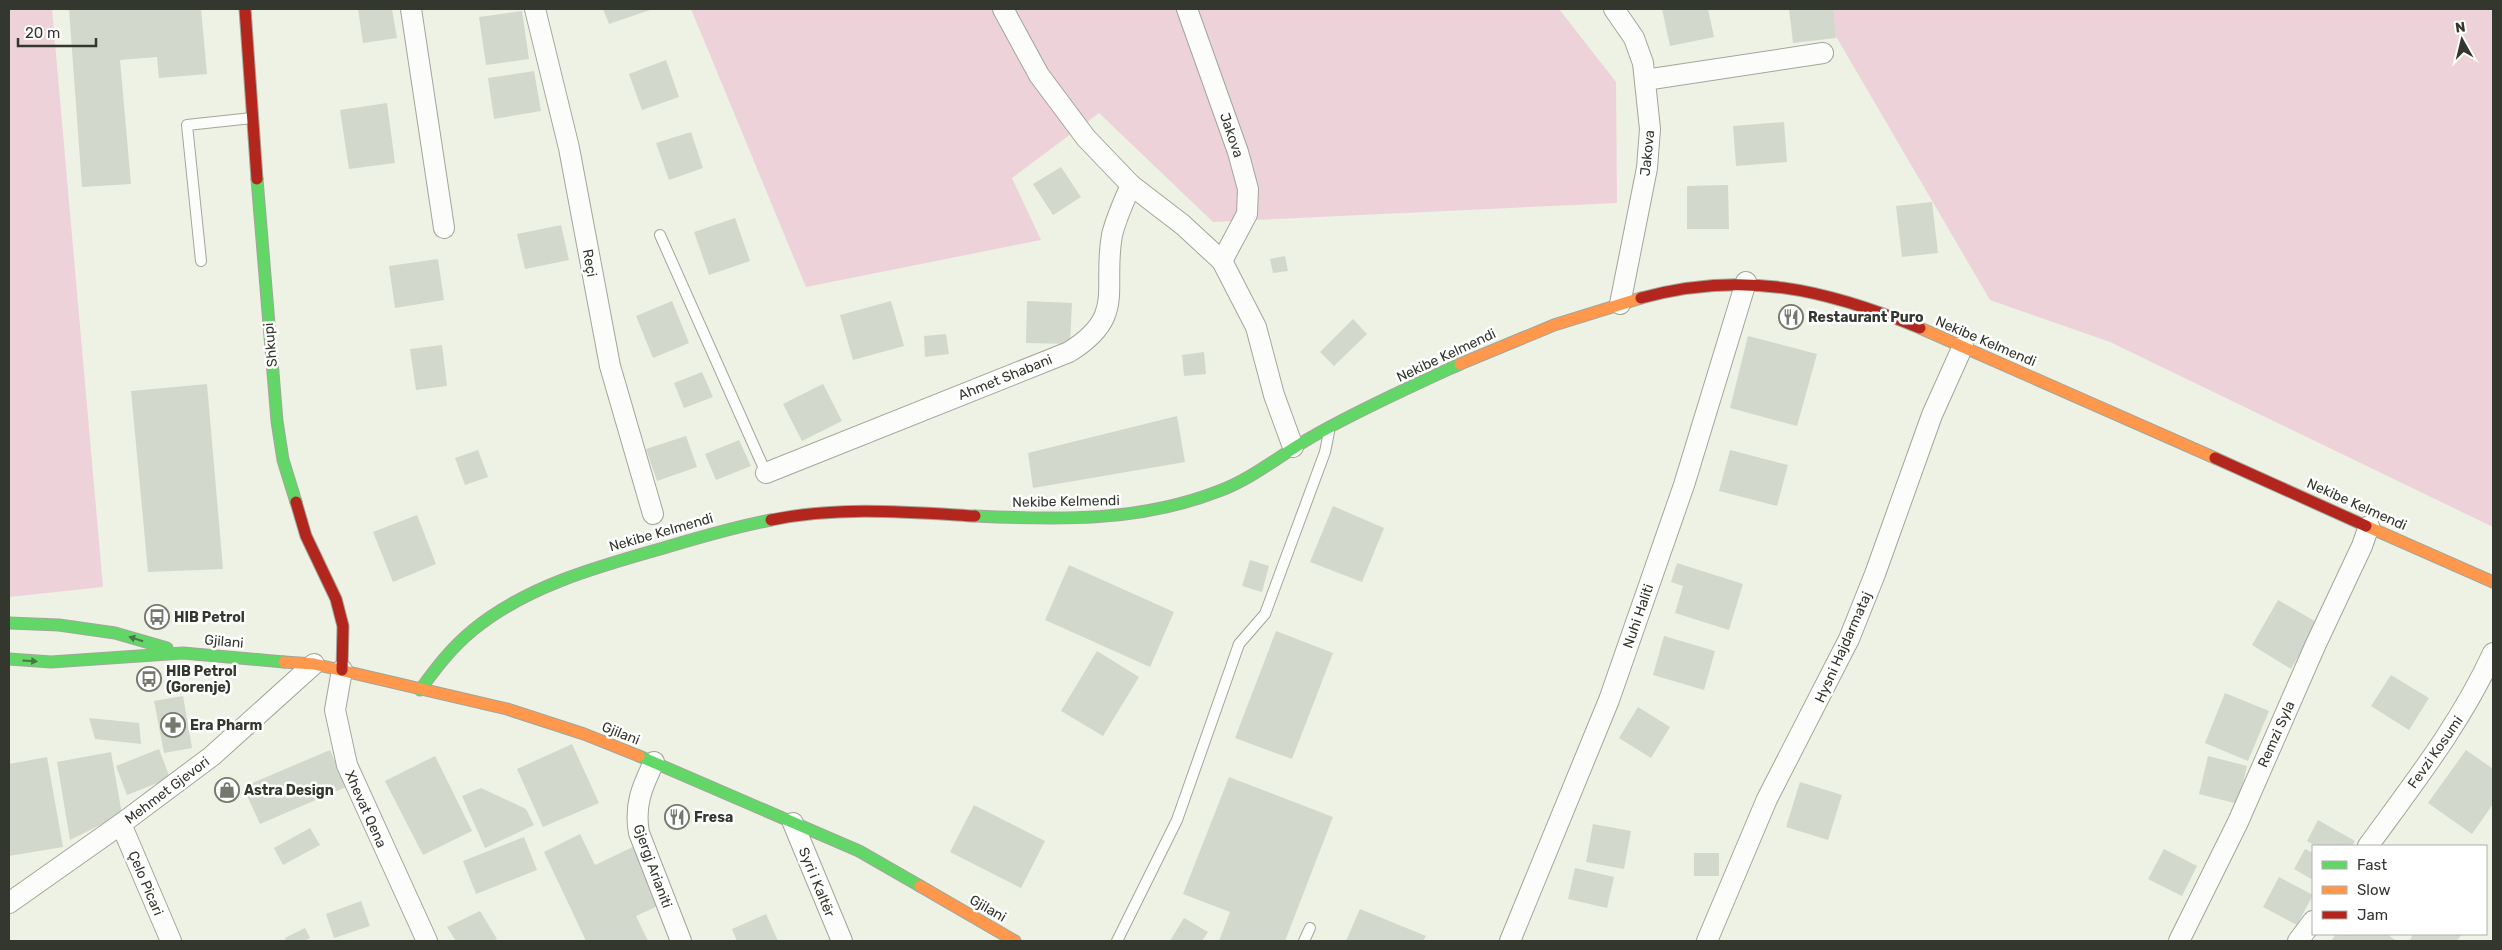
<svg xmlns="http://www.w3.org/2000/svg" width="2502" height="950" font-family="Rubik,sans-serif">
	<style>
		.green { fill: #eed2da }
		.building { fill: #d3d8cc }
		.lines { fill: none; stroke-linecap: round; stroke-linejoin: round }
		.lane-casing { stroke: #a2a69a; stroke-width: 12 }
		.street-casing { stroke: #a2a69a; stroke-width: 22 }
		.fast-casing { stroke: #a2a69a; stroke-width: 13 }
		.slow-casing { stroke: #a2a69a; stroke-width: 13 }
		.jam-casing { stroke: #a2a69a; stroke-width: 13 }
		.lane { stroke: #fcfdfb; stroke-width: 10 }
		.street { stroke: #fcfdfb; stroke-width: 20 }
		.fast { stroke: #63d668; stroke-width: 11 }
		.slow { stroke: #ff974d; stroke-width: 11 }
		.jam { stroke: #b3261e; stroke-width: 11 }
		.oneway { fill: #477745 }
		.labels { text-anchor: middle; stroke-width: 5; stroke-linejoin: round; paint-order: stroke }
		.street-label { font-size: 14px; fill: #34372d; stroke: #fff }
		.poi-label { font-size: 14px; font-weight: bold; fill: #34372d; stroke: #fff; text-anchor: start }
	</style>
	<rect width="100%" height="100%" fill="#edf2e4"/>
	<!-- green -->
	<g class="green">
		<path d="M 9,9 L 52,9 L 103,587 L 9,597 Z"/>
		<path d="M 691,9 L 1559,9 L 1616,82 L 1617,203 L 1213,222 L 1099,113 L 1012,178 L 1041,240 L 806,287 Z"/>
		<path d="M 1820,9 L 2493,9 L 2493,527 L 2110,342 L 1990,300 Z"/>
	</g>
	<!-- building -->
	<g class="building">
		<path d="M 69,9 L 201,9 L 207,74 L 159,78 L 157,57 L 120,60 L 131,184 L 82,187 Z"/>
		<path d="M 358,9 L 392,9 L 397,38 L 363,43 Z"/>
		<path d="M 603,9 L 650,9 L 650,10 L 609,24 Z"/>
		<path d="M 1662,9 L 1708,9 L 1714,37 L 1670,46 Z"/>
		<path d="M 1789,9 L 1833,9 L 1836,38 L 1793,43 Z"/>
		<path d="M 522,11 L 529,59 L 486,65 L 479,17 Z"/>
		<path d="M 666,60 L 679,97 L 642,110 L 629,74 Z"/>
		<path d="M 534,71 L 541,111 L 494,119 L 488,78 Z"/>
		<path d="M 387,103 L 395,163 L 349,169 L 340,110 Z"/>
		<path d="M 1784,122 L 1787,162 L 1736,166 L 1733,126 Z"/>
		<path d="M 691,132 L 703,168 L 669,180 L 656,143 Z"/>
		<path d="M 1061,167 L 1081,197 L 1053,215 L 1033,184 Z"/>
		<path d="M 1728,185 L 1729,229 L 1687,229 L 1687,186 Z"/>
		<path d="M 1932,202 L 1938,253 L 1902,257 L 1896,206 Z"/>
		<path d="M 735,218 L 750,261 L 709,275 L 694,232 Z"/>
		<path d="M 561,225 L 569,260 L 525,269 L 517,234 Z"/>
		<path d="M 1285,256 L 1288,271 L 1273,273 L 1270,259 Z"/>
		<path d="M 438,259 L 444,300 L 395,308 L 389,266 Z"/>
		<path d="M 672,301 L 689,343 L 653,358 L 636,316 Z"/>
		<path d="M 891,301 L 904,346 L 853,360 L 840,315 Z"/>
		<path d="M 1027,301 L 1072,303 L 1070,344 L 1026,343 Z"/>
		<path d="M 1353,319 L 1367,334 L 1334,366 L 1320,352 Z"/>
		<path d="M 946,334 L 949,354 L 925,357 L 924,336 Z"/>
		<path d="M 1748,336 L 1817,354 L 1797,426 L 1730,408 Z"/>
		<path d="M 442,345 L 447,386 L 416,390 L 410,349 Z"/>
		<path d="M 1204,352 L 1206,374 L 1184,376 L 1182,355 Z"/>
		<path d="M 702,372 L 713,397 L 684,408 L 674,383 Z"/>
		<path d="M 207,384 L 223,569 L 148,572 L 131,391 Z"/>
		<path d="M 823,384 L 842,421 L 802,441 L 783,404 Z"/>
		<path d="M 1177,416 L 1185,462 L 1033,488 L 1028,453 Z"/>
		<path d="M 686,436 L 697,467 L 657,481 L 646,449 Z"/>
		<path d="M 739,440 L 751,466 L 716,480 L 705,454 Z"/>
		<path d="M 478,450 L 488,477 L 465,485 L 455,458 Z"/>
		<path d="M 1730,450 L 1788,465 L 1777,506 L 1719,491 Z"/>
		<path d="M 1333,506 L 1384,528 L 1362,582 L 1310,562 Z"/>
		<path d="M 417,515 L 436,564 L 393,582 L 373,532 Z"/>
		<path d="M 1250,560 L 1269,566 L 1262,592 L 1242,586 Z"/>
		<path d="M 1677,563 L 1743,584 L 1729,630 L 1675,613 L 1683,586 L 1671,582 Z"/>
		<path d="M 1069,565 L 1174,612 L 1150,667 L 1045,620 Z"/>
		<path d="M 2278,600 L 2318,623 L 2291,669 L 2252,645 Z"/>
		<path d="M 1276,631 L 1333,653 L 1292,759 L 1235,738 Z"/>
		<path d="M 1664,636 L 1715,651 L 1704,690 L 1653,675 Z"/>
		<path d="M 1097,651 L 1139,677 L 1103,736 L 1061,711 Z"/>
		<path d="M 2391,675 L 2429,698 L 2409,730 L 2371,706 Z"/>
		<path d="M 2225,693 L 2269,711 L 2248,761 L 2205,743 Z"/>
		<path d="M 183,696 L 192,748 L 164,753 L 154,701 Z"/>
		<path d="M 1638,707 L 1670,727 L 1651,758 L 1619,738 Z"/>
		<path d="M 89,718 L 139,723 L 141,744 L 95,739 Z"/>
		<path d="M 572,744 L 599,803 L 543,827 L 517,769 Z"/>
		<path d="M 159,749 L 170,778 L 127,795 L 116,766 Z"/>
		<path d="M 330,750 L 346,787 L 260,824 L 243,787 Z"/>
		<path d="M 2466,750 L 2493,769 L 2493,804 L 2472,834 L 2428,803 Z"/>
		<path d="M 111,752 L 122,814 L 70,840 L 57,762 Z"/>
		<path d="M 435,756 L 472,831 L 423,855 L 385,781 Z"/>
		<path d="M 2208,756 L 2247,766 L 2238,804 L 2199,794 Z"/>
		<path d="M 47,757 L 63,847 L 9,856 L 9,764 Z"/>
		<path d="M 1229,777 L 1333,817 L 1285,941 L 1219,941 L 1230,912 L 1183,894 Z"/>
		<path d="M 1800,782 L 1842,795 L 1828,840 L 1786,827 Z"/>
		<path d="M 481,788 L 526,809 L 534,825 L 485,848 L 462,796 Z"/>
		<path d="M 974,805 L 1045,841 L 1021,888 L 950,852 Z"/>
		<path d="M 2318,820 L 2355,841 L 2352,846 L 2316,846 L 2307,841 Z"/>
		<path d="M 1593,824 L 1631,831 L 1624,869 L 1586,862 Z"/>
		<path d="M 310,828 L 320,845 L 283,865 L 274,848 Z"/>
		<path d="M 580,834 L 595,865 L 635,846 L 662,904 L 636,916 L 648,941 L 586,941 L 544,852 Z"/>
		<path d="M 524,837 L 537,870 L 476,894 L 463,861 Z"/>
		<path d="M 2164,849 L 2197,866 L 2182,896 L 2148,879 Z"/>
		<path d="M 2305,849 L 2313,853 L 2313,880 L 2294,869 Z"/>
		<rect x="1694" y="853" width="25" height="23"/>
		<path d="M 1575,868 L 1614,877 L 1607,908 L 1568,899 Z"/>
		<path d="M 2279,877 L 2313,895 L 2297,925 L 2263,907 Z"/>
		<path d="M 361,901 L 370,926 L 334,938 L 326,914 Z"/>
		<path d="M 1360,909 L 1426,936 L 1423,941 L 1346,941 Z"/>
		<path d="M 480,911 L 497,939 L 493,941 L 456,941 L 447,927 Z"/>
		<path d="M 766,914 L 778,941 L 737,941 L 732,929 Z"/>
		<path d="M 1184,918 L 1208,932 L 1202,941 L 1170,941 Z"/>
		<path d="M 305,928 L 310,938 L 304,941 L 286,941 L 285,938 Z"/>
		<path d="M 2336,934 L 2387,934 L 2395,940 L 2331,941 Z"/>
		<path d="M 2414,934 L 2462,934 L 2457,941 L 2412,941 L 2410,939 Z"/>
	</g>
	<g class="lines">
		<defs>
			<g id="lane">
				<path d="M 660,235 L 766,473"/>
				<path d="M 201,261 L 187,125 L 252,118"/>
				<path d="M 1117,941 L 1177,820 L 1239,644 L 1265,614 L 1325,452 L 1329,432"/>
				<path d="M 1304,941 L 1310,928"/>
			</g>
			<g id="street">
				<path d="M 411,9 L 444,228"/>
				<path d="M 535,9 L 569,148 L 610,366 L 653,514"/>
				<path d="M 1003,9 L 1039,75 L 1086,138 L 1131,185 L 1183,225 L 1222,261 L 1256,327 L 1274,395 L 1293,447"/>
				<path d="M 1187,9 L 1238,152 L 1248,189 L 1247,214 L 1222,261"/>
				<path d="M 1614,9 L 1634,38 L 1643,63 L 1650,129 L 1647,168 L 1620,304"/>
				<path d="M 1645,80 L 1823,53"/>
				<path d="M 766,473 L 1069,352 C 1127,316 1102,290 1112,235 C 1116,218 1124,201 1131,185"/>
				<path d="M 342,670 L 335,710 L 347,765 L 427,941"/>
				<path d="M 654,762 C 642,787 634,805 639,833 L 681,941"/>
				<path d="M 793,823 L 842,941"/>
				<path d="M 121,824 L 171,941"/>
				<path d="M 2368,846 C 2413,784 2461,723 2493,653"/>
				<path d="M 9,903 L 121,824 L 212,756 L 314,664"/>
				<path d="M 1510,941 L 1609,700 L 1684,485 L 1746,282"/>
				<path d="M 1707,941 L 1767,799 L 1849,639 L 1875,574 L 1932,415 L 1963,346"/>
				<path d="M 2179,941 L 2238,822 L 2315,646 L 2362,546 L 2369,526"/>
				<path d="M 2298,941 L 2313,921"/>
			</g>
			<g id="fast">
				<path d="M 257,179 L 277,421 L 283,460 L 296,502"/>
				<path d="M 975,516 C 1058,520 1140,522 1219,491 C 1254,478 1284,452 1317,434 C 1363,408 1412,386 1460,364"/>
				<path d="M 9,623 L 59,625 L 115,633 L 167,648"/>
				<path d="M 9,659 L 51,662 L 183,653 L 284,662"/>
				<path d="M 420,690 C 436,668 451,648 473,630 C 525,587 596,567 660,549 C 697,538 733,527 771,520"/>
				<path d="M 639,756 L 859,851 L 920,886"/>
			</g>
			<g id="slow">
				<path d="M 1920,328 L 2215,458"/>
				<path d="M 1460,364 L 1554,325 L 1641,298"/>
				<path d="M 2366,526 L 2493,582"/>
				<path d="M 284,662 L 314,664 L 507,709 L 584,734 L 639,756"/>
				<path d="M 920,886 L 1015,941"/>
			</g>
			<g id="jam">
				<path d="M 245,9 L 257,179"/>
				<path d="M 1641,298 C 1744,270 1825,289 1920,328"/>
				<path d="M 2215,458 L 2366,526"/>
				<path d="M 296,502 L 306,536 L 336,599 L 343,626 L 342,670"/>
				<path d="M 771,520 C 838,506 907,512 975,516"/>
			</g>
		</defs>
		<!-- lane casing -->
		<use href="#lane" class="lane-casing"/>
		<!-- street casing -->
		<use href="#street" class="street-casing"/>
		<!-- fast casing -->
		<use href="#fast" class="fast-casing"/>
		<!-- slow casing -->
		<use href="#slow" class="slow-casing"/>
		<!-- jam casing -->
		<use href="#jam" class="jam-casing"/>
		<!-- lane -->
		<use href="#lane" class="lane"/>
		<!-- street -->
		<use href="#street" class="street"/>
		<!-- fast -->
		<use href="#fast" class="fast"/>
		<!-- slow -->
		<use href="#slow" class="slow"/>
		<!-- jam -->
		<use href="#jam" class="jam"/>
	</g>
	<!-- one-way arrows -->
	<defs><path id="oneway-solid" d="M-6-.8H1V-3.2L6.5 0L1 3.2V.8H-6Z" transform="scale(1.25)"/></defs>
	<g class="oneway">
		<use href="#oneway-solid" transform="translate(136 639) rotate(-163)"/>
		<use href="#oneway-solid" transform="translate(30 661) rotate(4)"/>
	</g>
	<!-- icons -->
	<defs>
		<symbol id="restaurant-ring" viewBox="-11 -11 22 22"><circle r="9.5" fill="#fff" stroke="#75786d" stroke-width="1.5"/><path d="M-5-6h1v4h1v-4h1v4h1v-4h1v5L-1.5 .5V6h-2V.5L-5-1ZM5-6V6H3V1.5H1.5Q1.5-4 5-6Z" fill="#75786d"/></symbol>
		<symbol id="bus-ring" viewBox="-11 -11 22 22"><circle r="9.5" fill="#fff" stroke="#75786d" stroke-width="1.5"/><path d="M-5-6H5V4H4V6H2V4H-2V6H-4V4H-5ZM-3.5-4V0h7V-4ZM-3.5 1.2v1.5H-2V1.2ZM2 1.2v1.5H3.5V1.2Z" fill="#75786d"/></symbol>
		<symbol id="pharmacy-ring" viewBox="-11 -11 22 22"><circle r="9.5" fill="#fff" stroke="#75786d" stroke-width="1.5"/><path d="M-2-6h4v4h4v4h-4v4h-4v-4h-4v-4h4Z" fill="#75786d"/></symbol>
		<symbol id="shop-ring" viewBox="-11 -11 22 22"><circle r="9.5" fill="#fff" stroke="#75786d" stroke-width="1.5"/><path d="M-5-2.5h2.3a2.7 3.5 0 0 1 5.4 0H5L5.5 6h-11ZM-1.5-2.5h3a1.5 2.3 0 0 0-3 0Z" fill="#75786d"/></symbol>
	</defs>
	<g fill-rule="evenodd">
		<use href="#restaurant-ring" x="1777" y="303" width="28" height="28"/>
		<use href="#bus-ring" x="143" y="603" width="28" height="28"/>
		<use href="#bus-ring" x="135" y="665" width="28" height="28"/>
		<use href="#pharmacy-ring" x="159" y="711" width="28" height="28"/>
		<use href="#shop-ring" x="213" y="776" width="28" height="28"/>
		<use href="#restaurant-ring" x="663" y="803" width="28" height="28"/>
	</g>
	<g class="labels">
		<!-- street labels -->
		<g class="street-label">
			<text transform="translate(1232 135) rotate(71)" y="5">Jakova</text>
			<text transform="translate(1647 153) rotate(-84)" y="5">Jakova</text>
			<text transform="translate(590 263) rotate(80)" y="5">Reçi</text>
			<text transform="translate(1986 341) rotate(23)" y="5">Nekibe Kelmendi</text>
			<text transform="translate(270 345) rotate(-95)" y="5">Shkupi</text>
			<text transform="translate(1446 355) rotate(-25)" y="5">Nekibe Kelmendi</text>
			<text transform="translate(1005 377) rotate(-22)" y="5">Ahmet Shabani</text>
			<text transform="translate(1066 501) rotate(-1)" y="5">Nekibe Kelmendi</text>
			<text transform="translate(2357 504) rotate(24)" y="5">Nekibe Kelmendi</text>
			<text transform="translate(661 532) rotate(-16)" y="5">Nekibe Kelmendi</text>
			<text transform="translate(1638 616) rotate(-71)" y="5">Nuhi Haliti</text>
			<text transform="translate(224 641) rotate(5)" y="5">Gjilani</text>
			<text transform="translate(1843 647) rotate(-66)" y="5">Hysni Hajdarmataj</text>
			<text transform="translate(621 733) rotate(22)" y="5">Gjilani</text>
			<text transform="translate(2276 734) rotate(-66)" y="5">Remzi Syla</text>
			<text transform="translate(2435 752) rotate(-55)" y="5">Fevzi Kosumi</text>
			<text transform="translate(167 790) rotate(-37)" y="5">Mehmet Gjevori</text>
			<text transform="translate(366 809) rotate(66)" y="5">Xhevat Qena</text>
			<text transform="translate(653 866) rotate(70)" y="5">Gjergj Arianiti</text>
			<text transform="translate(817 882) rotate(68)" y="5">Syri i Kaltër</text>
			<text transform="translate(146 883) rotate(67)" y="5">Çelo Picari</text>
			<text transform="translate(988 908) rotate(30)" y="5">Gjilani</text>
		</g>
		<!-- poi labels -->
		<g class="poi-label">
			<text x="1808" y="322">Restaurant Puro</text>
			<text x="174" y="622">HIB Petrol</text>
			<text x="166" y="676">HIB Petrol<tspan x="166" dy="16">(Gorenje)</tspan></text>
			<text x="190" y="730">Era Pharm</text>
			<text x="244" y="795">Astra Design</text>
			<text x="694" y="822">Fresa</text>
		</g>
	</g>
	<!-- border -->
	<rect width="2502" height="950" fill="none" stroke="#34372d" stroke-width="20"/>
	<!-- legend -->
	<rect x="2312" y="845" width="175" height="90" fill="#ffffff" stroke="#aeafab"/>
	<rect x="2322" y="861" width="25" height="8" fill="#63d668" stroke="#aeafab"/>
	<text x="2357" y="870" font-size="15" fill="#34372d">Fast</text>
	<rect x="2322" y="886" width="25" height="8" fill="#ff974d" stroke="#aeafab"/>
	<text x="2357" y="895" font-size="15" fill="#34372d">Slow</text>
	<rect x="2322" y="911" width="25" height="8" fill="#b3261e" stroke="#aeafab"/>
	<text x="2357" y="920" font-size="15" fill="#34372d">Jam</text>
	<!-- north arrow -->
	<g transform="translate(2462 40) rotate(352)" stroke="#ffffff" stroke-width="4" paint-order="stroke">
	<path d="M0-4L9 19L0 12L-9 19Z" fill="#34372d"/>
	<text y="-8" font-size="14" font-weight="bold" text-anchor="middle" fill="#34372d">N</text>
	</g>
	<!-- scale -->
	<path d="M18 38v8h78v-8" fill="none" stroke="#34372d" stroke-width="2.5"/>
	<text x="25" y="38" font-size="15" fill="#34372d" stroke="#ffffff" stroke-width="4" paint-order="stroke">20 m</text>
</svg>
